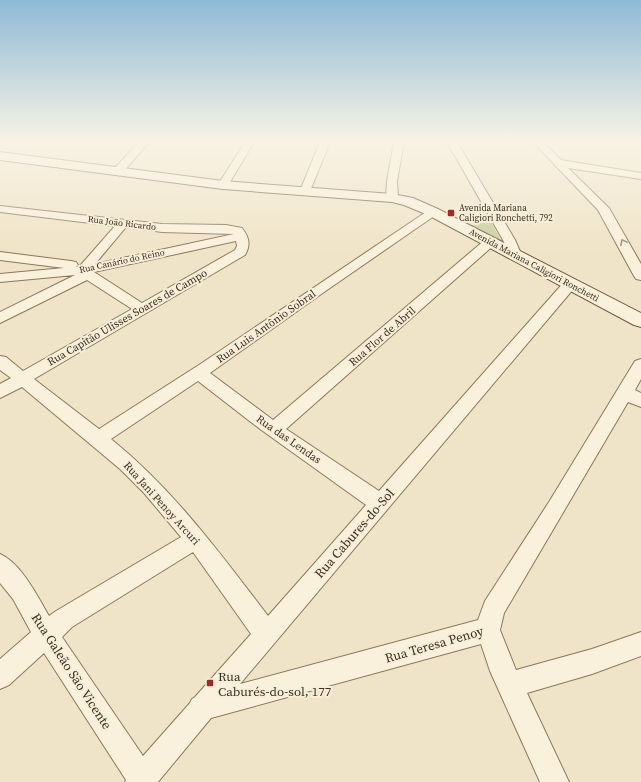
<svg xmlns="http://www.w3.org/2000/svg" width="641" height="782" font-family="'Source Serif 4',serif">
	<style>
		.green { fill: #c9cf9b }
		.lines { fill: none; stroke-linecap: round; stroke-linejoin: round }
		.street-casing { stroke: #8d765c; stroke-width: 2 }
		.secondary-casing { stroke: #6f573f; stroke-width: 2 }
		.street { fill: #faf1dc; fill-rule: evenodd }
		.secondary { fill: #faf1dc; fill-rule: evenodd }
		.oneway { stroke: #9c907e }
		.poi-dot { fill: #9e2a2b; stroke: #f7eed8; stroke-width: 1.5 }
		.labels { text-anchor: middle; stroke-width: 4; stroke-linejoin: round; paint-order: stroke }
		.far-poi-label { font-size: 9px; fill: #3d2e20; stroke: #f7eed8; text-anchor: start }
		.far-street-label { font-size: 9px; fill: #3d2e20; stroke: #f7eed8 }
		.street-label { font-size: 11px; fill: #3d2e20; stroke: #f7eed8 }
		.near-street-label { font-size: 13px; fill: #3d2e20; stroke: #f7eed8 }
		.near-poi-label { font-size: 13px; fill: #3d2e20; stroke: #f7eed8; text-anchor: start }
	</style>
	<rect width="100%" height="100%" fill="#f0e4c8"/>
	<!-- green -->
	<path class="green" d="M 490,220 L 502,242 L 469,226 Z"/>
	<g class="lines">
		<defs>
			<g id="street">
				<path d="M 139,142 L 149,142 L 122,173 L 114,173 L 113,171 L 114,169 Z"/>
				<path d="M 245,142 L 254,142 L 227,187 L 219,187 L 218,185 Z"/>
				<path d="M 320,142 L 330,142 L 310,191 L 309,193 L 301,193 L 300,191 Z"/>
				<path d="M 394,142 L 404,142 L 397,181 L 398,198 L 392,201 L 386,198 L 387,181 Z"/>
				<path d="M 447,142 L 457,142 L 515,240 L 522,256 L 521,259 L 511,259 L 503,240 Z"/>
				<path d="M 533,142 L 543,142 L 561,160 L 641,173 L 641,179 L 568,168 L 609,208 L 641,264 L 641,280 L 636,279 L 634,276 L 598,210 Z"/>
				<path d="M 0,206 L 162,224 L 226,225 L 242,228 C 249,237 251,245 245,255 L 34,379 L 99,429 L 202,363 L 429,210 L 437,210 L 439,212 L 437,214 L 327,290 L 210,373 L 273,420 L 486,239 L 494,239 L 496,242 L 494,245 L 286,429 L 379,491 L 565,281 L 570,280 L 575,281 L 577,284 L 575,287 L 240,684 L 478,620 L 485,601 L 549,502 L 635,361 L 641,359 L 641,379 L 635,390 L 641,393 L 641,407 L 628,402 L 504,613 L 500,630 L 516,670 L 592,649 L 641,632 L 641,656 L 592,674 L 527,693 L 569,782 L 540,782 L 490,671 L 481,644 L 211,718 L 158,782 L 125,782 L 126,780 L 44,653 L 9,685 L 0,689 L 0,659 L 31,632 L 13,599 L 0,583 L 0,554 C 21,563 38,597 49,616 L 56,611 L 181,537 L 144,493 L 120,469 L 22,387 L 0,398 L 0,384 L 11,378 L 0,370 L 0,356 L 6,357 L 23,371 L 132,309 L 87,280 L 0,323 L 0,312 L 75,275 L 0,282 L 0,274 L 64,268 L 0,260 L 0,252 L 71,261 L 76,262 L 78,265 L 76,267 L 79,267 L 115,226 L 0,212 ZM 126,227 L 162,232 L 234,234 L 95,264 ZM 236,241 L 237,246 L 235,250 L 142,303 L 94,272 ZM 198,381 L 260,429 L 366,505 L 268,616 C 220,553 173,489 111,439 ZM 193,552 L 251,634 L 195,697 L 192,699 L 190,703 L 143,756 L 62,637 L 72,627 Z"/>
			</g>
			<path id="secondary" d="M 0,152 L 223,181 L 392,194 L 413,198 L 438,209 L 641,313 L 641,327 L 634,325 L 428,215 L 404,205 L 392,202 L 223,189 L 0,160 Z"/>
		</defs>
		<!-- street casing -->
		<use href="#street" class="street-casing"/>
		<!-- secondary casing -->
		<use href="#secondary" class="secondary-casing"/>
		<!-- street -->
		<use href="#street" class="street"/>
		<!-- secondary -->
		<use href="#secondary" class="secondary"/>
	</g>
	<!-- one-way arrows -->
	<defs><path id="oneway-chevron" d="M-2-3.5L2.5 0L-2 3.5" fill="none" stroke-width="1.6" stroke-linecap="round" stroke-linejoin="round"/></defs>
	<use class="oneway" href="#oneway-chevron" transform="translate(623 242) rotate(-118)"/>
	<!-- sky -->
	<linearGradient id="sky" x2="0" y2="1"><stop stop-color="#8fbad6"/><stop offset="0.56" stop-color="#f8f3e6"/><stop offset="1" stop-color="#f8f3e6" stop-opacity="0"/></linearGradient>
	<rect width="641" height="252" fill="url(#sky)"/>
	<!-- markers -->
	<g class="poi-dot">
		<rect x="447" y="209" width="8" height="8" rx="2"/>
		<rect x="206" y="679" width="8" height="8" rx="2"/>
	</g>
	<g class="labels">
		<!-- far-poi labels -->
		<g class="far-poi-label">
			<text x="459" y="211">Avenida Mariana<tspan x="459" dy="10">Caligiori Ronchetti, 792</tspan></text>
		</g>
		<!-- far-street labels -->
		<g class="far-street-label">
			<text transform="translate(122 223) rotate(7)" y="3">Rua João Ricardo</text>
			<text transform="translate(122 261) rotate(-12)" y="3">Rua Canário do Reino</text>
			<text transform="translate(534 265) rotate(28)" y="3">Avenida Mariana Caligiori Ronchetti</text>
		</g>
		<!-- street labels -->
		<g class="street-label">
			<text transform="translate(127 317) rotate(-30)" y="4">Rua Capitão Ulisses Soares de Campo</text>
			<text transform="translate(266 326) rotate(-35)" y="4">Rua Luis Antônio Sobral</text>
			<text transform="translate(382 336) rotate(-41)" y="4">Rua Flor de Abril</text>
			<text transform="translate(289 439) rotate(35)" y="4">Rua das Lendas</text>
			<text transform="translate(162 503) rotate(48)" y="4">Rua Jani Penoy Arcuri</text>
		</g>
		<!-- near-street labels -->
		<g class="near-street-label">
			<text transform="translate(354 533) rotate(-49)" y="5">Rua Cabures-do-Sol</text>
			<text transform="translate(434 644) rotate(-16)" y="5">Rua Teresa Penoy</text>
			<text transform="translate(72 671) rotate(57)" y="5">Rua Galeão São Vicente</text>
		</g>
		<!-- near-poi labels -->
		<g class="near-poi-label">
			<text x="218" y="681">Rua<tspan x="218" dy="15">Caburés-do-sol, 177</tspan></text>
		</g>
	</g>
</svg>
